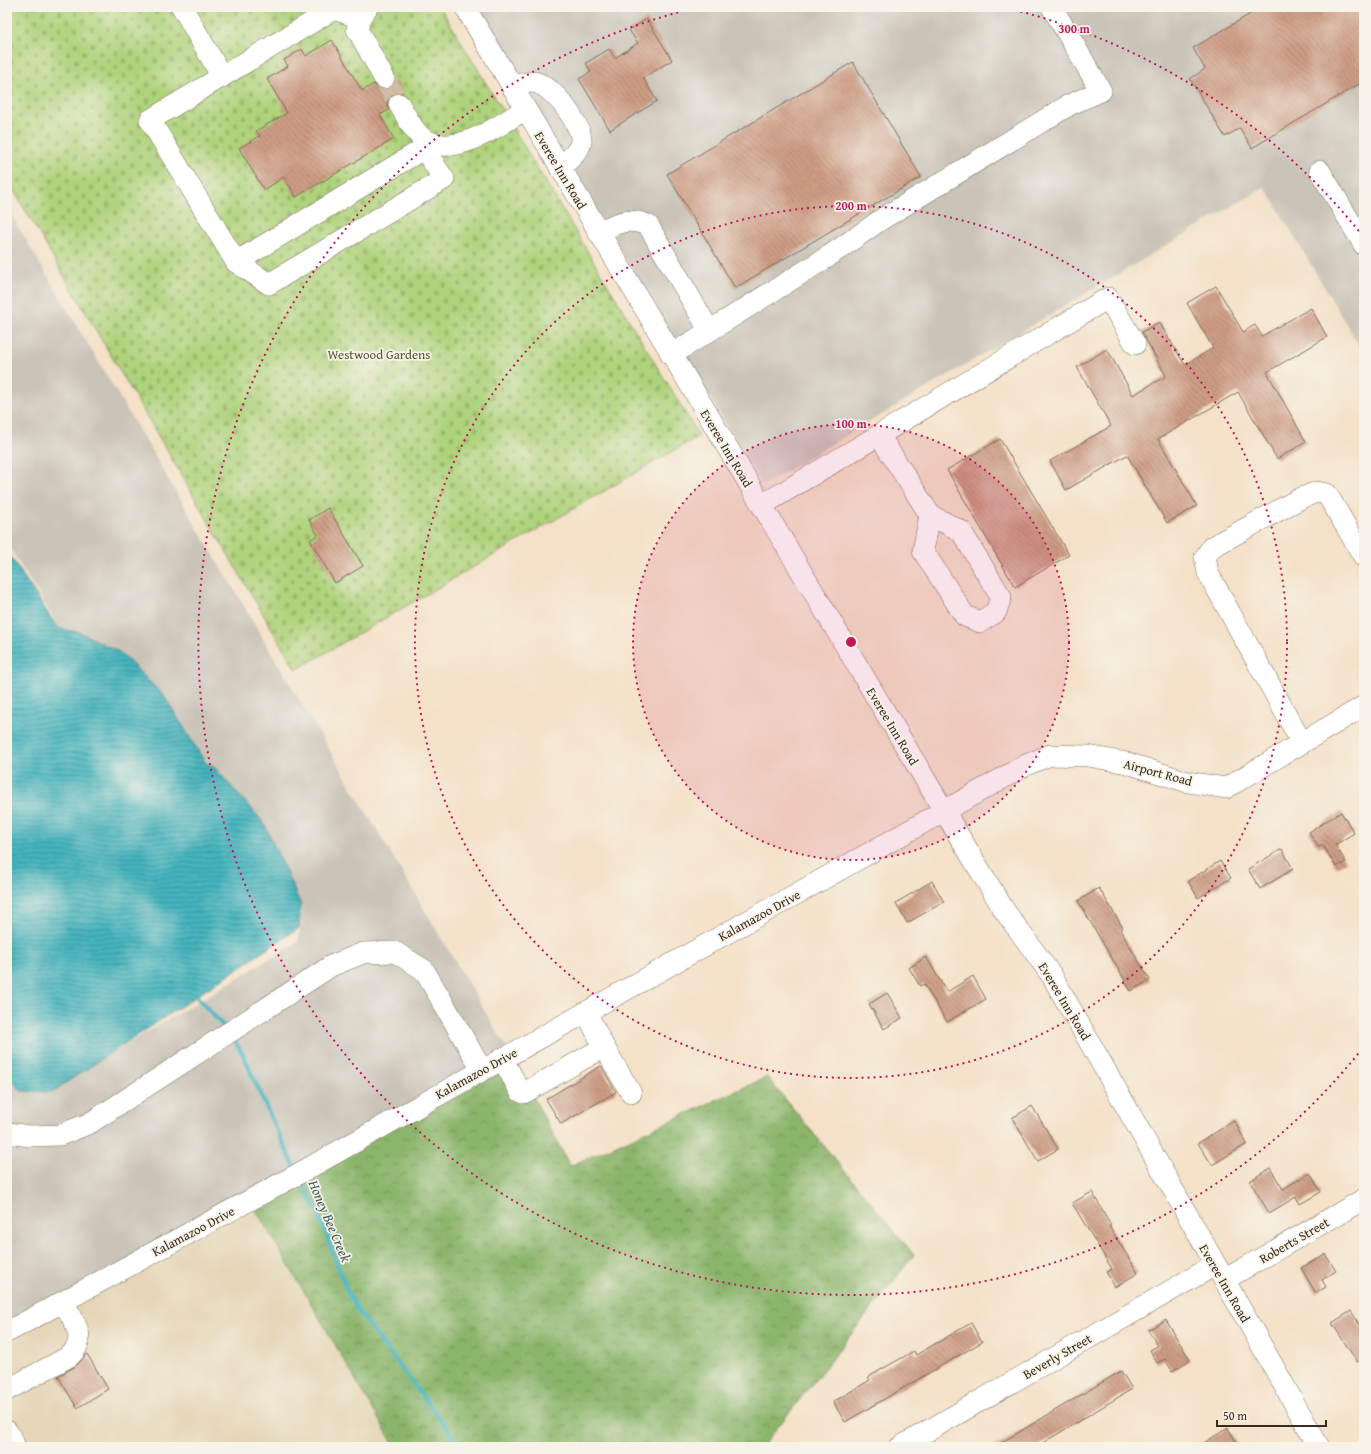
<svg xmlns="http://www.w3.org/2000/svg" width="1371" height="1454" font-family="'Gentium Book Plus',serif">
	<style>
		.built { fill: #e5d6b7 }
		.industrial { fill: #c9c3b8 }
		.forest { fill: url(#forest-crowns); stroke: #637045 }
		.cemetery { fill: url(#cemetery-stones); stroke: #757e4d }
		.water { fill: url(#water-rules); stroke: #406f6e }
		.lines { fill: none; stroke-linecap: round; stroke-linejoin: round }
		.stream { stroke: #45b4be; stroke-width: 4.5 }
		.building { fill: url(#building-back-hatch) }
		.minor-tunnel { stroke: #cfbca6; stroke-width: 21; stroke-dasharray: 21 10; stroke-linecap: butt }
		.minor-casing { stroke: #7c6a5a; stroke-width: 22 }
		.minor { stroke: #fff; stroke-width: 21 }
		.ring { fill: none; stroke: #c2185b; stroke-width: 2; stroke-dasharray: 2 4 }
		.labels { text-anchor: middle; stroke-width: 3.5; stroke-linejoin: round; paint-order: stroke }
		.street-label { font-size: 13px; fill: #3b2a1e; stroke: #f7f3e8 }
		.park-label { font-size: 13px; fill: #585436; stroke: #f7f3e8 }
		.water-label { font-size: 14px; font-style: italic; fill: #3e5a56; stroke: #f7f3e8 }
		.centre { fill: #c2185b; stroke: #f7f3e8; stroke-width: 2 }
		.ring-label { font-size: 12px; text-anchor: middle; font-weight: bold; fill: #c2185b; stroke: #f7f3e8; stroke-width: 3.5; stroke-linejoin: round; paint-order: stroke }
	</style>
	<defs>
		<pattern id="forest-crowns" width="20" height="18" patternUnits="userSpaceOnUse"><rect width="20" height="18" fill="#8bb56c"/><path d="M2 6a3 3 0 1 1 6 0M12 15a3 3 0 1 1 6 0" fill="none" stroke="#739358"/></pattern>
		<pattern id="cemetery-stones" width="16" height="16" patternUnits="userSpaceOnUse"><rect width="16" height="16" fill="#afd37c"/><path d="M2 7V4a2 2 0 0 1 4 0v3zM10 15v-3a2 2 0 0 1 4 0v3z" fill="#97b56b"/></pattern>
		<pattern id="water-rules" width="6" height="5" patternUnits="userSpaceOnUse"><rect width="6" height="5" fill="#45b4be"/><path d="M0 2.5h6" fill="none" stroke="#3b939a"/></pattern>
		<pattern id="building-back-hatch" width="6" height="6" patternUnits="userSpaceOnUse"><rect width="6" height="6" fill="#cd9c84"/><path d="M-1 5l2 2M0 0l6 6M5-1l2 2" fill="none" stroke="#a87f6b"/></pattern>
	</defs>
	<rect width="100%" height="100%" fill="#f7f3e8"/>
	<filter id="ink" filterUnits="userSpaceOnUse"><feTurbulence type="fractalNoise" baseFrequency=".025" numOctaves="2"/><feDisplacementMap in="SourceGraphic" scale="8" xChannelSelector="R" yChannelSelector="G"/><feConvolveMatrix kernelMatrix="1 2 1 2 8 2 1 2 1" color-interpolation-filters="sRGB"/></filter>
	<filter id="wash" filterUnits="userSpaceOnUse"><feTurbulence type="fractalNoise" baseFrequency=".012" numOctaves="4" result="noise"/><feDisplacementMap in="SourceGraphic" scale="16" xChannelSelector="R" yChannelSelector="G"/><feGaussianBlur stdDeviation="0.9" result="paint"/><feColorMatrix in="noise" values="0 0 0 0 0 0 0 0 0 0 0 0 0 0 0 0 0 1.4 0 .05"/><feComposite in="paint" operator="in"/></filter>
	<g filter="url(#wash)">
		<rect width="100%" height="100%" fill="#f4e1c8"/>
		<!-- built -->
		<path class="built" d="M 249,1198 L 395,1447 L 7,1447 L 7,1339 Z"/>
		<!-- industrial -->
		<g class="industrial">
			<path d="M 472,7 L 1364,7 L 1364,354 L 1265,187 L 763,485 Z"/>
			<path d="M 7,208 L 512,1057 L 7,1339 L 7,1065 L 27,1092 L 58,1085 L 298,942 L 303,906 L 185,729 L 103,659 L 61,630 L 7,544 Z"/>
		</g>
		<!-- forest -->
		<path class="forest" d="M 512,1057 L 570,1166 L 767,1077 L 914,1255 L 762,1447 L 395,1447 L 249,1198 Z"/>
		<!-- cemetery -->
		<path class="cemetery" d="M 7,7 L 440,7 L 699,436 L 296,670 L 7,179 Z"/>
		<!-- water -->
		<path class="water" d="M 7,551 L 53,621 L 60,629 L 80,632 L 121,653 L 164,696 L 206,763 L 215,768 L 264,823 L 301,905 L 299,928 L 52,1092 L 21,1091 L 7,1074 Z"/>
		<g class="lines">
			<!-- stream -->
			<g class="stream">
				<path d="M 196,996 L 226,1029"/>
				<path d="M 232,1036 L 244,1056 L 270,1116 L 296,1170"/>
				<path d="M 300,1178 L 318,1213 L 349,1295 L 360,1314 L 452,1435 L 458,1447"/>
			</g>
		</g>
		<g id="blocks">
			<!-- building -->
			<g class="building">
				<path d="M 1262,7 L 1364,7 L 1364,81 L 1252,148 L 1240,128 L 1225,137 L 1190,79 L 1205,69 L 1193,48 Z"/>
				<path d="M 647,19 L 672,60 L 643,78 L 657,101 L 610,130 L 579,79 L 591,72 L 586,63 L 609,49 L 615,58 L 638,43 L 629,30 Z"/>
				<path d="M 332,40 L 362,91 L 374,84 L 378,88 L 383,90 L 389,89 L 396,80 L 403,93 L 399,92 L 393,94 L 389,98 L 387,104 L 389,110 L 380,115 L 394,139 L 296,197 L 284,177 L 264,190 L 239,148 L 260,136 L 256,131 L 287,113 L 267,79 L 288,66 L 284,60 L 302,49 L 306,56 Z"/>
				<path d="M 853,62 L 921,177 L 735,288 L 667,174 Z"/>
				<path d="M 1216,286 L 1243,332 L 1255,325 L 1262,336 L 1311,308 L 1327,337 L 1267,372 L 1306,442 L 1277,459 L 1238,392 L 1158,439 L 1197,506 L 1167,523 L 1127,455 L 1066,490 L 1050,461 L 1111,426 L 1077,367 L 1107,349 L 1133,395 L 1166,376 L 1142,332 L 1159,322 L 1185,365 L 1213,348 L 1187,303 Z"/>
				<path d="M 1000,439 L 1069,555 L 1015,587 L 947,470 Z"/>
				<path d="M 328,508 L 363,566 L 335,583 L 310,540 L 318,535 L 309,520 Z"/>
				<path d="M 1341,812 L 1354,833 L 1335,845 L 1346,862 L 1336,867 L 1323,845 L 1318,847 L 1309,832 Z"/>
				<path d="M 1282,849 L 1293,869 L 1260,889 L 1248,869 Z"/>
				<path d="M 1220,861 L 1231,878 L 1198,898 L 1188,881 Z"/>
				<path d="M 932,881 L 944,902 L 907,923 L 896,903 Z"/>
				<path d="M 1099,888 L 1123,928 L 1120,930 L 1150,980 L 1131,991 L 1078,901 Z"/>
				<path d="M 926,957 L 947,992 L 973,976 L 986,999 L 947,1022 L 924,984 L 920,986 L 909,968 Z"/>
				<path d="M 887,993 L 902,1018 L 884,1029 L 869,1004 Z"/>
				<path d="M 601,1066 L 616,1092 L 561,1124 L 546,1099 Z"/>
				<path d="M 1032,1106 L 1058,1149 L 1038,1161 L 1012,1118 Z"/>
				<path d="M 1234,1121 L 1247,1144 L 1212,1165 L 1198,1143 Z"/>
				<path d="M 1270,1168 L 1283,1189 L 1310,1173 L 1321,1192 L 1300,1204 L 1296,1197 L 1269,1213 L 1250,1181 Z"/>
				<path d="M 1092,1192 L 1111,1225 L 1109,1226 L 1138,1273 L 1115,1287 L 1106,1272 L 1112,1269 L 1072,1203 Z"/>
				<path d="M 1325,1254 L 1336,1271 L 1322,1280 L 1326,1287 L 1316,1293 L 1301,1268 Z"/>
				<path d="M 1351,1311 L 1364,1332 L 1364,1358 L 1357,1362 L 1332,1323 Z"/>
				<path d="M 1166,1320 L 1190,1360 L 1172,1371 L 1165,1359 L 1157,1363 L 1150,1350 L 1158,1346 L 1148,1330 Z"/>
				<path d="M 971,1323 L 982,1342 L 845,1422 L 833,1402 L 870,1380 L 868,1377 L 914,1351 L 916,1355 Z"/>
				<path d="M 87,1354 L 108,1389 L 77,1408 L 58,1376 L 76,1366 Z"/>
				<path d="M 1121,1371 L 1132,1389 L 1036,1447 L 994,1447 Z"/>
				<path d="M 1228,1428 L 1239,1447 L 1197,1447 Z"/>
			</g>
		</g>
	</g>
	<g filter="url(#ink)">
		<use href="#blocks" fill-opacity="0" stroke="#7c6a5a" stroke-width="1"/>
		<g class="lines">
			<!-- minor-tunnel -->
			<path class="minor-tunnel" d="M 384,78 L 399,104"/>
			<defs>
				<g id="minor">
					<path d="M 182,7 L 222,77"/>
					<path d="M 465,7 L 944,811 L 1004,910 L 1052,976 L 1319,1447"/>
					<path d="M 367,8 L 361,16 L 357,29 L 384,78"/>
					<path d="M 360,18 L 334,9 L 150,120 L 236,262 L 433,143"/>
					<path d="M 512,87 C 518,85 527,82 533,82 C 551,83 583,125 581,142 C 579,153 567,161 560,168"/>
					<path d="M 399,104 C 405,114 411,127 419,135 C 448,163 500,126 525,109"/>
					<path d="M 1320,171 L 1364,245"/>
					<path d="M 598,232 C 618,223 626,217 648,225 L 709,330"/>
					<path d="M 236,262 L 269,284 L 444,179 L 424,149"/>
					<path d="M 671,355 L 829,256 L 882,219 L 1069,105 L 1101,91 L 1052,7"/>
					<path d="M 879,435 L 930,515 L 961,531 L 1001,597 L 996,612 L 980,622 L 965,616 L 923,551 L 930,515"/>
					<path d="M 762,505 L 1108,298 L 1135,344"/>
					<path d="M 1302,743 L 1208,573 L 1205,557 L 1212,547 L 1301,498 L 1317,492 L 1327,494 L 1364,557"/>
					<path d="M 604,1047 L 631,1093"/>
					<path d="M 502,1058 L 520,1091 L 524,1093 L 604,1047 L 586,1012"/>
					<path d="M 7,1133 L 30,1136 L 60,1135 L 90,1123 L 331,966 L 363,953 L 395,952 L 424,970 L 482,1070"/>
					<path d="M 1224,1280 L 1364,1199"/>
					<path d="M 7,1332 L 298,1174 L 1026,765 L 1050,755 L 1088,756 L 1127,763 L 1188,782 L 1226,788 L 1364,706"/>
					<path d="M 7,1390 L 70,1356 C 89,1338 73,1320 63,1302"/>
					<path d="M 7,1431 L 14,1444 L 8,1447"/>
					<path d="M 900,1447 L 1215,1265"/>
				</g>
			</defs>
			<!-- minor casing -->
			<use href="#minor" class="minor-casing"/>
			<!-- minor -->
			<use href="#minor" class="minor"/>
		</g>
	</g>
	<!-- distance rings -->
	<circle cx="851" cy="642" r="218" fill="#c2185b" fill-opacity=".12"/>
	<g class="ring">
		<circle cx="851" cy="642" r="218"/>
		<circle cx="851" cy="642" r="436"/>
		<path d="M1362 1049A653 653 0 1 1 699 7M1003 7A653 653 0 0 1 1362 235"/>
	</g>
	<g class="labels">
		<!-- street labels -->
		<g class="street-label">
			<text transform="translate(561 170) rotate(59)" y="5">Everee Inn Road</text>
			<text transform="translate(727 448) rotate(59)" y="5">Everee Inn Road</text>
			<text transform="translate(893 726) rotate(59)" y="5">Everee Inn Road</text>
			<text transform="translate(1158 772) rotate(15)" y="5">Airport Road</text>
			<text transform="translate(759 915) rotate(-29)" y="5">Kalamazoo Drive</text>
			<text transform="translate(1065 1001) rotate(59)" y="5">Everee Inn Road</text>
			<text transform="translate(476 1073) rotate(-29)" y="5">Kalamazoo Drive</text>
			<text transform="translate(193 1231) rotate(-28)" y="5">Kalamazoo Drive</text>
			<text transform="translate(1294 1240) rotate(-30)" y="5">Roberts Street</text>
			<text transform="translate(1225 1283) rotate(60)" y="5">Everee Inn Road</text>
			<text transform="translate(1057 1356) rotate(-30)" y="5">Beverly Street</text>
		</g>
		<!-- park labels -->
		<g class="park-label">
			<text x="379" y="359">Westwood Gardens</text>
		</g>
		<!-- water labels -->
		<g class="water-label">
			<text transform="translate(330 1221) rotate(67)" y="5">Honey Bee Creek</text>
		</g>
	</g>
	<circle cx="851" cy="642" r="6" class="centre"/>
	<g class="ring-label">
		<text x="1074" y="33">300 m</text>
		<text x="851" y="210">200 m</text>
		<text x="851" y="428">100 m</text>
	</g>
	<!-- margin -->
	<rect width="1371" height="1454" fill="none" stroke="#f7f3e8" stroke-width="24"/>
	<!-- scale -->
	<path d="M1217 1420v6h109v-6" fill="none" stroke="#3b2a1e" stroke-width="2"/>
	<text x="1223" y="1420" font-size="12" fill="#3b2a1e" stroke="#f7f3e8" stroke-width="3" paint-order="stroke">50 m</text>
</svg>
